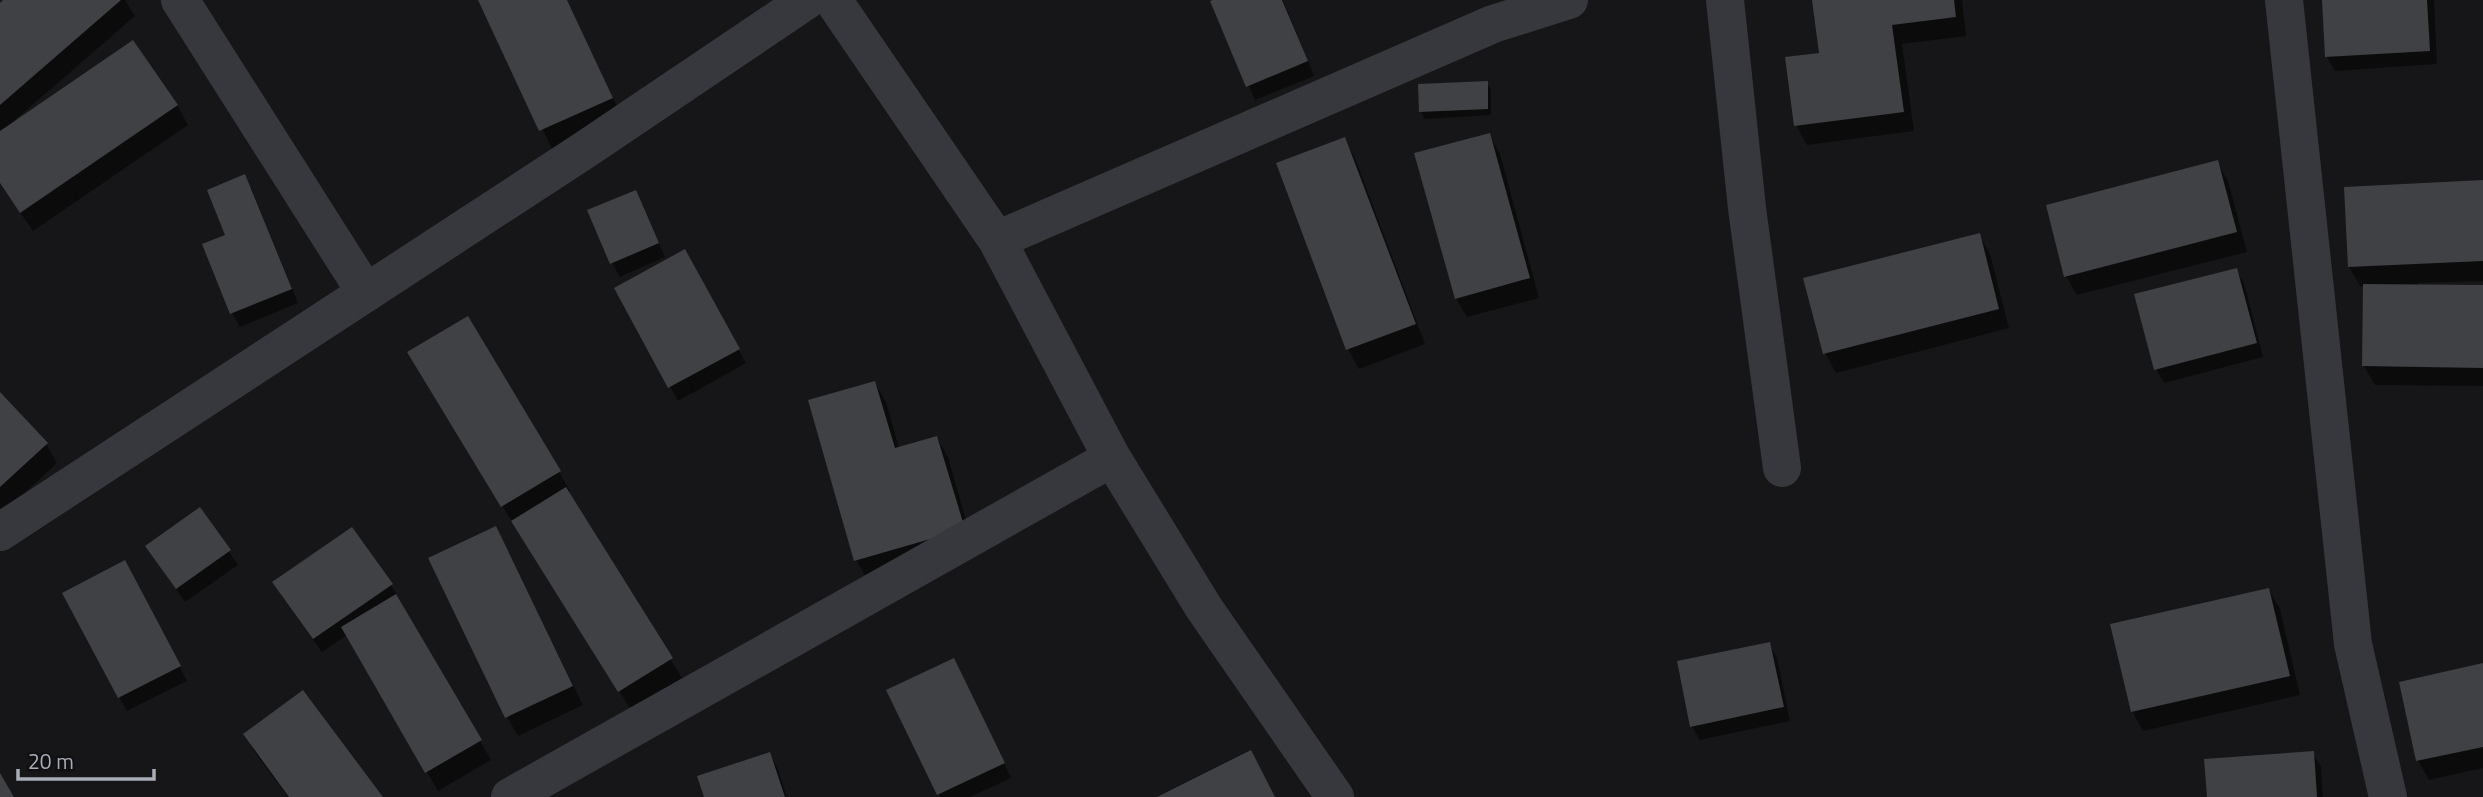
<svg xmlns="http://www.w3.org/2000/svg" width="2483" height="797" font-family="'Titillium Web',sans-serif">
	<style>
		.shadow { fill: #0007 }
		.building { fill: #404145 }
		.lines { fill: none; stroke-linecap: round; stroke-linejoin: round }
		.minor { stroke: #37383d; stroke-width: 38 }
	</style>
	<rect width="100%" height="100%" fill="#161618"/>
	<!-- shadow -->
	<g class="shadow">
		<path d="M 6,0 L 125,0 L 135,16 L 16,119 L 18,121 L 177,105 L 188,125 L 33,231 L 0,184 L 0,5 Z"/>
		<path d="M 480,0 L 567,0 L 622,117 L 552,149 Z"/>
		<path d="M 1217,0 L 1283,0 L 1314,76 L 1255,100 L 1212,2 Z"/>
		<path d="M 1814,0 L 1962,0 L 1966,36 L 1902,44 L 1914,131 L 1807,145 L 1796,125 L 1821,54 Z"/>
		<path d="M 2323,0 L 2434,0 L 2437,64 L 2335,71 L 2327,57 Z"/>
		<path d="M 1487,83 L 1491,90 L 1491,115 L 1425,119 L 1421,112 Z"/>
		<path d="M 1489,135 L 1500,154 L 1539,298 L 1467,317 L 1456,298 Z"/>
		<path d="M 1344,139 L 1355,158 L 1425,344 L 1359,369 L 1348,349 L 1278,164 Z"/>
		<path d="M 2217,162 L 2228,181 L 2247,252 L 2077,295 L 2066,276 Z"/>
		<path d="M 244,176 L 252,190 L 298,303 L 240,327 L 232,313 L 227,236 Z"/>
		<path d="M 2483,182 L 2483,281 L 2418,283 L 2418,286 L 2483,287 L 2483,386 L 2375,385 L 2364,366 L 2365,286 L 2360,286 L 2349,267 Z"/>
		<path d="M 635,192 L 665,257 L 620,277 L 612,263 Z"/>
		<path d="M 1979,235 L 1990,254 L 2009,328 L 1836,373 L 1825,353 Z"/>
		<path d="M 685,252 L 746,363 L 678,401 L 616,289 Z"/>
		<path d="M 2236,270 L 2244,283 L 2263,357 L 2164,383 L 2156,369 Z"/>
		<path d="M 421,371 L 559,472 L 570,491 L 567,493 L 682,678 L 631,710 L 514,525 Z"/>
		<path d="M 875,383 L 886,402 L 899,448 L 937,438 L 948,457 L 974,548 L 867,579 L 856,560 Z"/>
		<path d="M 0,395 L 46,444 L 57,463 L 3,513 L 0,510 Z"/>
		<path d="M 200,509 L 238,565 L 185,602 L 147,547 Z"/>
		<path d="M 496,529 L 583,705 L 518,736 L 507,717 Z"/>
		<path d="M 132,576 L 187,681 L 127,711 L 119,697 Z"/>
		<path d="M 391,585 L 491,760 L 438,791 L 347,635 L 322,652 L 282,596 Z"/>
		<path d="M 2269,590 L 2280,609 L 2300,695 L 2143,731 L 2132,711 Z"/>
		<path d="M 1769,644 L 1777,658 L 1790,721 L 1700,740 L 1692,727 L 1679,662 Z"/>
		<path d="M 2483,665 L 2483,768 L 2429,780 L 2418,761 L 2401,683 Z"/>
		<path d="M 961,674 L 1011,778 L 970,797 L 940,797 L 888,691 Z"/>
		<path d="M 245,735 L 381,797 L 288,797 L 256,754 Z"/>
		<path d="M 2313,753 L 2321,767 L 2323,797 L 2208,797 Z"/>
		<path d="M 769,754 L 777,767 L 787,797 L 706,797 Z"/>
	</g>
	<!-- building -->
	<g class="building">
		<path d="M 3,0 L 121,0 L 0,105 L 0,3 Z"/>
		<path d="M 478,0 L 567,0 L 613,98 L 539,131 Z"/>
		<path d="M 1213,0 L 1282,0 L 1308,61 L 1246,87 L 1210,1 Z"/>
		<path d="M 1812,0 L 1954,0 L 1956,17 L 1892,25 L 1904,112 L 1794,126 L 1785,57 L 1819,53 Z"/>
		<path d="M 2322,0 L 2427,0 L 2430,51 L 2325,57 Z"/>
		<path d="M 133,40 L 178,105 L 20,213 L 0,183 L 0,131 Z"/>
		<path d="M 1488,81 L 1488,109 L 1419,112 L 1418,84 Z"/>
		<path d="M 1490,133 L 1530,278 L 1455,299 L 1414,153 Z"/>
		<path d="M 1345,137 L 1416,324 L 1346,350 L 1276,163 Z"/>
		<path d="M 2218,160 L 2237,232 L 2064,277 L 2046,205 Z"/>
		<path d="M 245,174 L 292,289 L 230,314 L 202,244 L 225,235 L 207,190 Z"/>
		<path d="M 2483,180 L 2483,261 L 2348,267 L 2344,187 Z"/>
		<path d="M 636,190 L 659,243 L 610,264 L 587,210 Z"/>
		<path d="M 1980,233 L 1999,309 L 1823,354 L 1803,278 Z"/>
		<path d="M 685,249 L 740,349 L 668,388 L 614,288 Z"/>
		<path d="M 2237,268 L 2257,343 L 2154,370 L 2134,294 Z"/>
		<path d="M 2363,284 L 2483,285 L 2483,368 L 2362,366 Z"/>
		<path d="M 468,316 L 561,471 L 501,507 L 407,352 Z"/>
		<path d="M 875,381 L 895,448 L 937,436 L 965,529 L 854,561 L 808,400 Z"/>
		<path d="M 0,392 L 48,443 L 0,487 Z"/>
		<path d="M 566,487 L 673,658 L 618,692 L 511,521 Z"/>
		<path d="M 200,507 L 231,550 L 176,589 L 145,546 Z"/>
		<path d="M 496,526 L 573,686 L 505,718 L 428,558 Z"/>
		<path d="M 352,527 L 393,584 L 313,639 L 272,582 Z"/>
		<path d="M 125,560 L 181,666 L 118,698 L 62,593 Z"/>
		<path d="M 2269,588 L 2290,676 L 2131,712 L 2110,624 Z"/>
		<path d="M 396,594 L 482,740 L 425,773 L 341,627 Z"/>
		<path d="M 1770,642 L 1784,707 L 1690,727 L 1677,661 Z"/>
		<path d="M 954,658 L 1005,763 L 937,795 L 886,690 Z"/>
		<path d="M 2483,663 L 2483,747 L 2416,761 L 2399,682 Z"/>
		<path d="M 303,690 L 383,797 L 289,797 L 243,734 Z"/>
		<path d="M 1251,750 L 1275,797 L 1157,797 Z"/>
		<path d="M 2314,751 L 2317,797 L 2207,797 L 2204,759 Z"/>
		<path d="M 770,752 L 785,797 L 704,797 L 697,776 Z"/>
		<path d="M 0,773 L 14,797 L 0,797 Z"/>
	</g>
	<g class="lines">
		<!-- minor -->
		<g class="minor">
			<path d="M 180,0 L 366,293"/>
			<path d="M 833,0 L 997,240 L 1112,458 L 1204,608 L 1335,797"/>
			<path d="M 1725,0 L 1747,208 L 1782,468"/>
			<path d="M 2284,0 L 2353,644 L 2388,797"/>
			<path d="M 997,240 L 1493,24 L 1569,0"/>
			<path d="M 0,532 L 586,149 L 807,0"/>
			<path d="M 510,797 L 1112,458"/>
		</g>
	</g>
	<!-- scale -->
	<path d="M18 769v10h136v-10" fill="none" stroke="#a8adb8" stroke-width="3.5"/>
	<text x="28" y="769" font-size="21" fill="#a8adb8" stroke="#111113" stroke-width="5" paint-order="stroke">20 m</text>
</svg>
